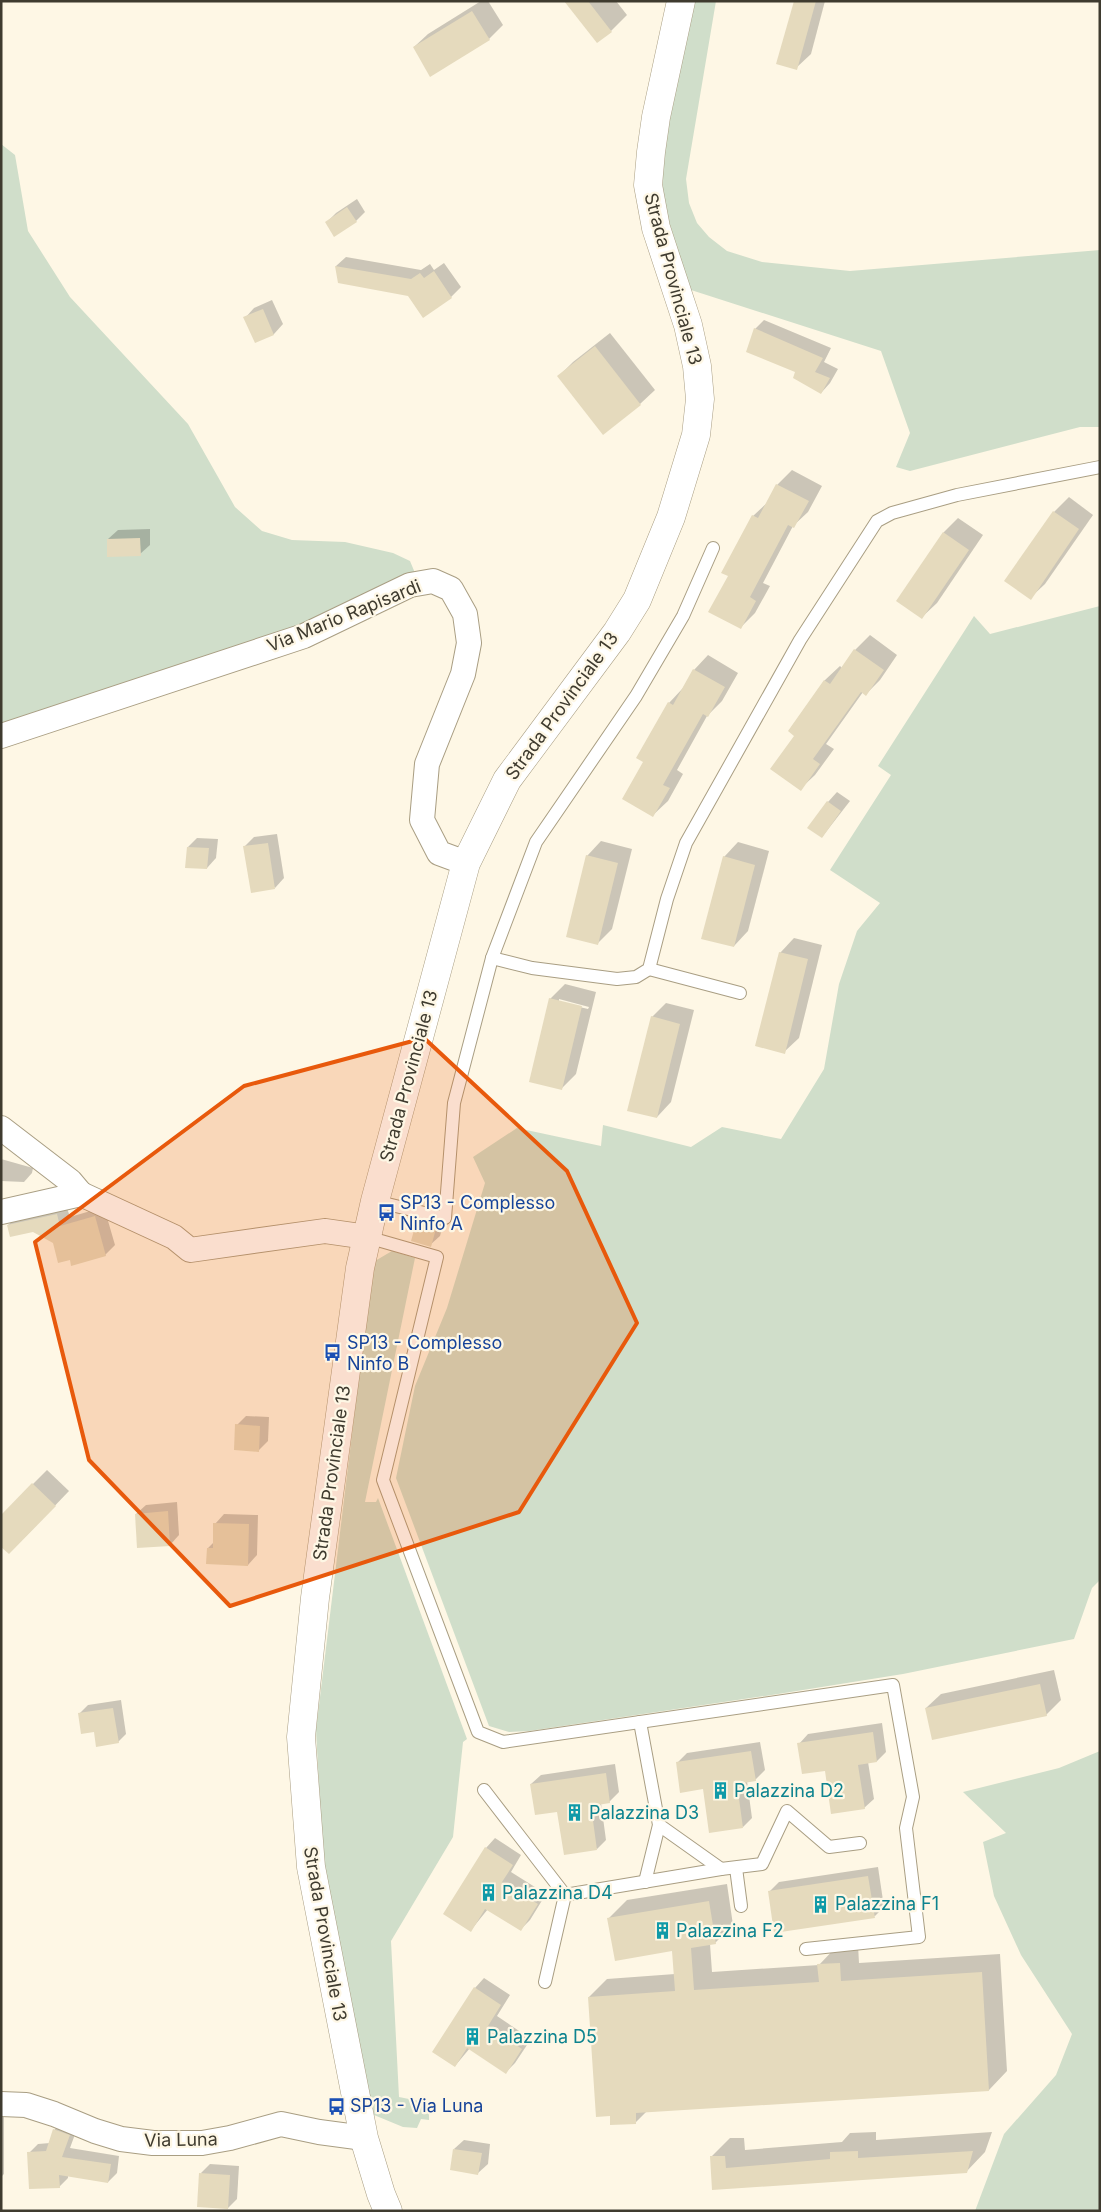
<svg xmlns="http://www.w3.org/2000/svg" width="1101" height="2212" font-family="Inter,sans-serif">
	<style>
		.green { fill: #d0deca }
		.shadow { fill: #0003; fill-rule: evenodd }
		.building { fill: #e5dabd }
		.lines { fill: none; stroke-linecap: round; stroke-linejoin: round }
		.lane-casing { stroke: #a99e83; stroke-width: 14 }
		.street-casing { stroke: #a99e83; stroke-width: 26 }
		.secondary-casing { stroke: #a99e83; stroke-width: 29 }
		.lane { stroke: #fff; stroke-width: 12 }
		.street { stroke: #fff; stroke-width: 24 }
		.secondary { stroke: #fff; stroke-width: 28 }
		.marked { fill: #e8590c; fill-opacity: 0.2; stroke: #e8590c; stroke-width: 4; stroke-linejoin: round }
		.labels { text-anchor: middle; stroke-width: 4.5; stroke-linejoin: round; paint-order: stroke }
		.street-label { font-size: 18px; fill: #3f3b2f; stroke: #fef7e5 }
		.transit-label { font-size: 18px; fill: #164399; stroke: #fef7e5; text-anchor: start }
		.culture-label { font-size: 18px; fill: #0d838f; stroke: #fef7e5; text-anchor: start }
	</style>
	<rect width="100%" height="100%" fill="#fef7e5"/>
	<!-- green -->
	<g class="green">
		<path d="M 691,1 L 716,1 L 686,179 L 689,203 L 697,223 L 709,237 L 727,251 L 762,262 L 850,271 L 1100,250 L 1100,427 L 1080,427 L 910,471 L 896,467 L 910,433 L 881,351 L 691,290 L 667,222 L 663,198 L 662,167 L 665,135 Z"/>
		<path d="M 1,144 L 15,155 L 28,231 L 70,297 L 188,424 L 235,507 L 262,531 L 292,540 L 345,542 L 393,553 L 410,561 L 415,573 L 295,629 L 1,727 Z"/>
		<path d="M 1100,606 L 1100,1580 L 1092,1588 L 1074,1639 L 903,1674 L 778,1694 L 529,1731 L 509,1732 L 489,1726 L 396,1478 L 415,1386 L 447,1308 L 485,1183 L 473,1157 L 517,1128 L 601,1146 L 603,1125 L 691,1147 L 722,1127 L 781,1139 L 824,1069 L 839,984 L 857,931 L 880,903 L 830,870 L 891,775 L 878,766 L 974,616 L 990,634 Z"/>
		<path d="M 392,1251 L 415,1258 L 365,1502 L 376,1502 L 378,1498 L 467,1739 L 463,1742 L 453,1837 L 391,1941 L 399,2097 L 429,2103 L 429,2120 L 421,2119 L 417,2128 L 403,2127 L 374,2115 L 342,1972 L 323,1861 L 316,1730 L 362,1352 L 375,1261 Z"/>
		<path d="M 1100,1751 L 1100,2211 L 975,2211 L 1004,2134 L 1056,2075 L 1072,2034 L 1021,1955 L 994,1896 L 983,1842 L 1006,1833 L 963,1792 L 1059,1768 Z"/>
	</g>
	<!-- shadow -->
	<g class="shadow">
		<path d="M 481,1 L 488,1 L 503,25 L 489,39 L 431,75 L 414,47 L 428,34 Z"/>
		<path d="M 565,1 L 616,1 L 627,15 L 611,31 Z"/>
		<path d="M 795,1 L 825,1 L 811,54 L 796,68 Z"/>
		<path d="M 357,199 L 365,212 L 356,221 L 327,222 L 336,213 Z"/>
		<path d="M 346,257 L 421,270 L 430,264 L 434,270 L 444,263 L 461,287 L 451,297 L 423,316 L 409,295 L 339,282 L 336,266 Z"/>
		<path d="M 272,300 L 283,324 L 274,334 L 255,341 L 245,318 L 254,308 Z"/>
		<path d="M 764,320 L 831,348 L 824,362 L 838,369 L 830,383 L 821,393 L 755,329 Z"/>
		<path d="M 610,333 L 655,390 L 640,404 L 559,376 L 573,362 Z"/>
		<path d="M 792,470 L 822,486 L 808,512 L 793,526 L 763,583 L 770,586 L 755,613 L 740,628 L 729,576 L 753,516 L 768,502 L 777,485 Z"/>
		<path d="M 1069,497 L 1093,515 L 1045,584 L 1030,598 L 1006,581 L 1054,512 Z"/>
		<path d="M 958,518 L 983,535 L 937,603 L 922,617 L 898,600 L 944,532 Z"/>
		<path d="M 150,529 L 150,545 L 140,554 L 108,539 L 118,530 Z"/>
		<path d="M 870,635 L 897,655 L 880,680 L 866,694 L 863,692 L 826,744 L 834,749 L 815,775 L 800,789 L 796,735 L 789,731 L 825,680 L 840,666 L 842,668 L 855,650 Z"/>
		<path d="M 708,655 L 738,673 L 722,701 L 707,716 L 677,770 L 683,774 L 668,801 L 653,815 L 644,762 L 669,703 L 683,688 L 694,670 Z"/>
		<path d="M 837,792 L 850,801 L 822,837 L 828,802 Z"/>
		<path d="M 277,834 L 284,878 L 275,888 L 244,847 L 254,837 Z"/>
		<path d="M 197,838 L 218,839 L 216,858 L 207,868 L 188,847 Z"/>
		<path d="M 601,841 L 632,849 L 612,929 L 598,943 L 587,856 Z"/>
		<path d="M 738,842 L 769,851 L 748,931 L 734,946 L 724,857 Z"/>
		<path d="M 794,938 L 822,945 L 799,1038 L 784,1052 L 780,953 Z"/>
		<path d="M 565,984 L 596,992 L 576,1074 L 561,1089 L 550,999 ZM 559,999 L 589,1007 L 588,1009 L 559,1002 Z"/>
		<path d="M 666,1003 L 694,1010 L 671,1102 L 657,1117 L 652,1017 Z"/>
		<path d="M 1,1159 L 33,1168 L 32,1173 L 24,1182 L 1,1181 Z"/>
		<path d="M 66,1205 L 70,1217 L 104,1207 L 115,1245 L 105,1255 L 70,1258 L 54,1242 L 33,1231 L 8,1225 L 18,1216 Z"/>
		<path d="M 428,1211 L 446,1215 L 440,1236 L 430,1245 L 413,1240 L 418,1220 Z"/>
		<path d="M 246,1416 L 269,1417 L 268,1441 L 258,1451 L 237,1425 Z"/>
		<path d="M 47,1470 L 69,1491 L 24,1538 L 33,1484 Z"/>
		<path d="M 177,1502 L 179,1535 L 170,1545 L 136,1514 L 146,1505 Z"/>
		<path d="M 224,1514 L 258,1515 L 257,1555 L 248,1565 L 208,1548 L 214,1542 L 215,1524 Z"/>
		<path d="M 1054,1670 L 1061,1700 L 1046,1715 L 926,1708 L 941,1694 Z"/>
		<path d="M 121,1700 L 126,1734 L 118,1742 L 95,1731 L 80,1713 L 88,1705 Z"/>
		<path d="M 882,1723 L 886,1752 L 877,1761 L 868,1762 L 874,1799 L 864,1808 L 799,1744 L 808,1734 Z"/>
		<path d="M 760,1742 L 765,1770 L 755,1780 L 747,1781 L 752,1818 L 743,1827 L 677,1763 L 687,1753 Z"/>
		<path d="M 615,1764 L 619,1792 L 609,1802 L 601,1803 L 606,1840 L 597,1849 L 531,1784 L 541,1775 Z"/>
		<path d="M 495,1838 L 521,1855 L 511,1872 L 546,1894 L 530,1920 L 521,1929 L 488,1909 L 471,1930 L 486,1848 Z"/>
		<path d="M 878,1867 L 884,1907 L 875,1916 L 769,1892 L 779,1882 Z"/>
		<path d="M 727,1884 L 733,1925 L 715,1943 L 710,1944 L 712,1972 L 819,1965 L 837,1946 L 858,1945 L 859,1963 L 1000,1954 L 1007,2071 L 989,2090 L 647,2111 L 636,2122 L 589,1997 L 607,1979 L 675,1974 L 673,1950 L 609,1918 L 627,1900 Z"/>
		<path d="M 484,1978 L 510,1995 L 497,2016 L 531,2039 L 515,2063 L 506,2072 L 470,2048 L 455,2066 L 475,1988 Z"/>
		<path d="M 1,2117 L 4,2117 L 4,2174 L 1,2177 Z"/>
		<path d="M 64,2120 L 78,2126 L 70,2148 L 119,2156 L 117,2173 L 108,2182 L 68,2175 L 68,2178 L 59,2187 L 29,2153 L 38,2144 L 50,2143 L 55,2129 Z"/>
		<path d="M 876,2132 L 876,2140 L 992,2132 L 985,2152 L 966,2172 L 713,2189 L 711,2157 L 730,2138 L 744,2138 L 745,2150 L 842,2142 L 850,2133 Z"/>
		<path d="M 464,2140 L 490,2144 L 488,2164 L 478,2173 L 454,2149 Z"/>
		<path d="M 210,2164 L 239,2166 L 237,2199 L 228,2208 L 201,2173 Z"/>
	</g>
	<!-- building -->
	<g class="building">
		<path d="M 564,1 L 588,1 L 612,32 L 597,43 Z"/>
		<path d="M 794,1 L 816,1 L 797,70 L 776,64 Z"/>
		<path d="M 472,11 L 490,40 L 430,77 L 413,47 Z"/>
		<path d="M 347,207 L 357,222 L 334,237 L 325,222 Z"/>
		<path d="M 335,266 L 411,279 L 420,273 L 424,278 L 434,271 L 452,298 L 423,318 L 408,296 L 338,283 Z"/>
		<path d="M 263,309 L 274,335 L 255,343 L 243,317 Z"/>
		<path d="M 754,328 L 823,358 L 815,372 L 830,378 L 821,394 L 793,378 L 795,372 L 746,352 Z"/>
		<path d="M 595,346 L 641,405 L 603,435 L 557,376 Z"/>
		<path d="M 776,484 L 809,501 L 794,528 L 788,525 L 750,597 L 756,601 L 741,629 L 708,612 L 728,576 L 721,573 L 752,515 L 758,518 Z"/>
		<path d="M 1053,511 L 1079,529 L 1031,600 L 1004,581 Z"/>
		<path d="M 943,532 L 969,550 L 922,619 L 896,601 Z"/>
		<path d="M 140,538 L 141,556 L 107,557 L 107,539 Z"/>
		<path d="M 854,649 L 884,670 L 866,696 L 861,692 L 813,759 L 820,764 L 801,791 L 770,769 L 794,736 L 788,731 L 824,680 L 830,684 Z"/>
		<path d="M 693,669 L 725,687 L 708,717 L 703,714 L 663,785 L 670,788 L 653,817 L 622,799 L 643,762 L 636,758 L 668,702 L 673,705 Z"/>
		<path d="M 827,801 L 841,811 L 822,838 L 807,828 Z"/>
		<path d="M 268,843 L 275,889 L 251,893 L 243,846 Z"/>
		<path d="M 187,847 L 209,848 L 207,869 L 185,868 Z"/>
		<path d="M 586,855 L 618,863 L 598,945 L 566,937 Z"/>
		<path d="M 723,856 L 755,865 L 734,947 L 701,939 Z"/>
		<path d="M 779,952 L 808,959 L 785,1054 L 755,1046 Z"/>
		<path d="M 549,998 L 582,1006 L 562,1090 L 529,1082 Z"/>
		<path d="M 651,1016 L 680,1024 L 657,1118 L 627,1111 Z"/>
		<path d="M 57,1214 L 60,1226 L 95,1216 L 106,1256 L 71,1266 L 70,1260 L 58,1263 L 53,1243 L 33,1232 L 10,1237 L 7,1225 Z"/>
		<path d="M 417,1220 L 437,1225 L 431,1247 L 411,1241 Z"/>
		<path d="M 235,1424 L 260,1426 L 259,1452 L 234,1450 Z"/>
		<path d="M 32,1483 L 56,1506 L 9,1554 L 1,1547 L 1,1515 Z"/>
		<path d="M 168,1511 L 170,1546 L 137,1548 L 135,1514 Z"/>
		<path d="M 213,1523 L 249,1524 L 248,1566 L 206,1564 L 207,1548 L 213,1548 Z"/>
		<path d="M 1040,1684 L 1047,1716 L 932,1740 L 925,1708 Z"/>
		<path d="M 113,1708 L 119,1743 L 96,1747 L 94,1732 L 81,1734 L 78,1713 Z"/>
		<path d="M 873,1732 L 877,1762 L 858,1765 L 865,1809 L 831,1814 L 825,1771 L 802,1774 L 797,1743 Z"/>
		<path d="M 751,1751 L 756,1781 L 737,1784 L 743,1828 L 709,1833 L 703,1789 L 680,1793 L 676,1762 Z"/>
		<path d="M 606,1773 L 610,1803 L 591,1806 L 597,1850 L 564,1855 L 557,1812 L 535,1815 L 530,1784 Z"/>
		<path d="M 485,1847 L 513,1865 L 502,1882 L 538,1904 L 521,1931 L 485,1909 L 471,1932 L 443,1914 Z"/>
		<path d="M 868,1876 L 875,1918 L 774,1933 L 768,1891 Z"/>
		<path d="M 709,1901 L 716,1944 L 691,1948 L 694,1990 L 819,1982 L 817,1964 L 840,1963 L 841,1981 L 982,1972 L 989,2091 L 636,2113 L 636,2124 L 610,2125 L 610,2116 L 596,2117 L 588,1997 L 675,1991 L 672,1951 L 615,1961 L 607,1918 Z"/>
		<path d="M 474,1987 L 501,2005 L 488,2026 L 522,2049 L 506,2074 L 467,2048 L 455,2067 L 432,2052 Z"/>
		<path d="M 53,2129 L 70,2135 L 62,2157 L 111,2164 L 108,2183 L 59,2175 L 60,2188 L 29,2189 L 27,2152 L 46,2151 Z"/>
		<path d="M 453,2149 L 482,2153 L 478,2175 L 450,2170 Z"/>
		<path d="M 858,2151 L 858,2158 L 973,2151 L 967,2173 L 712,2190 L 710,2156 L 725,2156 L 726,2168 L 830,2159 L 830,2152 Z"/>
		<path d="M 199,2173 L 230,2175 L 228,2209 L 197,2207 Z"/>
	</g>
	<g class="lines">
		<defs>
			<g id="lane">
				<path d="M 492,958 L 532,968 L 617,979 L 636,977 L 649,969 L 667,899 L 686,843 L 800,640 L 877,521 L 892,513 L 957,495 L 1100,467"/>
				<path d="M 649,969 L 740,993"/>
				<path d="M 375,1201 L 445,1218 L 454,1103 L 492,958 L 536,842 L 636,696 L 683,616 L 713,548"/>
				<path d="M 367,1237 L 437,1257 L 383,1480 L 478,1732 L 503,1742 L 893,1685 L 913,1797 L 906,1828 L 919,1937 L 806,1949"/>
				<path d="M 640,1722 L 659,1825 L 645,1882"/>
				<path d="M 484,1790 L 565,1895"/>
				<path d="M 659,1825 L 721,1869"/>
				<path d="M 736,1868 L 741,1906"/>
				<path d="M 545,1982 L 565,1895 L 721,1869 L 762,1864 L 787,1811 L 829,1847 L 860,1843"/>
			</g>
			<g id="street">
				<path d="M 1,736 L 304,636 L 410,585 L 433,581 L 451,589 L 465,614 L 469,643 L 463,674 L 427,764 L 422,820 L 439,853 L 466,863"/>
				<path d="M 1,1128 L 70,1181 L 81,1194"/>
				<path d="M 1,1212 L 81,1194 L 174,1237 L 190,1250 L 325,1231 L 367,1237"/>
				<path d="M 1,2104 L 26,2105 L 54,2114 L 95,2131 L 121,2139 L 153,2143 L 202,2143 L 230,2138 L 281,2124 L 319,2132 L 364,2138"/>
			</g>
			<path id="secondary" d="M 388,2211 L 381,2194 L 364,2138 L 311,1867 L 301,1737 L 315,1598 L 360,1268 L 375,1201 L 466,863 L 507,780 L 617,632 L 637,600 L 671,517 L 696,435 L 700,399 L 697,366 L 688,325 L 656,228 L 648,185 L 651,152 L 656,117 L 681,1"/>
		</defs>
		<!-- lane casing -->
		<use href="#lane" class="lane-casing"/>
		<!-- street casing -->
		<use href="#street" class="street-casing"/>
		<!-- secondary casing -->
		<use href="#secondary" class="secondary-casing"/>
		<!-- lane -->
		<use href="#lane" class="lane"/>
		<!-- street -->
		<use href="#street" class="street"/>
		<!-- secondary -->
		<use href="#secondary" class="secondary"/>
	</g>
	<!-- marked area -->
	<path class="marked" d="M 424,1038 L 567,1171 L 637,1323 L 519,1512 L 230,1606 L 89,1460 L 35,1242 L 244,1086 Z"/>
	<!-- icons -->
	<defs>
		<symbol id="bus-bare" viewBox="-9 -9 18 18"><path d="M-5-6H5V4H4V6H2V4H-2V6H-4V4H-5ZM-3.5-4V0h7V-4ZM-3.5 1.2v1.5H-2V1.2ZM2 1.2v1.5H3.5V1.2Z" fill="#1a4fb4" stroke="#fef7e5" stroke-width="2.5" paint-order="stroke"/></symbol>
		<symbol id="building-bare" viewBox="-9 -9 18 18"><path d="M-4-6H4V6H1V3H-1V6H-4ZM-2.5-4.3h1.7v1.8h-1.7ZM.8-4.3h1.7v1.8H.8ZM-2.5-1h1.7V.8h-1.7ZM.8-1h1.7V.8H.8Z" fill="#0f9aa8" stroke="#fef7e5" stroke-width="2.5" paint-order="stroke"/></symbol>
	</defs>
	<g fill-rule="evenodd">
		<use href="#bus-bare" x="374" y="1200" width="25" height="25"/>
		<use href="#bus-bare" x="320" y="1340" width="25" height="25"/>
		<use href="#building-bare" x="708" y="1778" width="25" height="25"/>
		<use href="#building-bare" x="562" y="1800" width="25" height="25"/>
		<use href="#building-bare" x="476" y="1880" width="25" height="25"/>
		<use href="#building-bare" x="808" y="1892" width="25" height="25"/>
		<use href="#building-bare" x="650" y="1918" width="25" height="25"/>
		<use href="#building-bare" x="460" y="2024" width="25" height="25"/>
		<use href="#bus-bare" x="324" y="2094" width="25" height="25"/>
	</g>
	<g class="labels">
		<!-- street labels -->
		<g class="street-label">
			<text transform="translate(673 279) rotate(75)" y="6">Strada Provinciale 13</text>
			<text transform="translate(344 616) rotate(-22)" y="6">Via Mario Rapisardi</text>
			<text transform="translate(562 706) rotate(-54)" y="6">Strada Provinciale 13</text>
			<text transform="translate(409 1076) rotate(-75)" y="6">Strada Provinciale 13</text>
			<text transform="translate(332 1473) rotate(-82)" y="6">Strada Provinciale 13</text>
			<text transform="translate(325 1934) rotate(80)" y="6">Strada Provinciale 13</text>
			<text transform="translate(181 2140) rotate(-1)" y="6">Via Luna</text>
		</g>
		<!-- transit labels -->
		<g class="transit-label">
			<text x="400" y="1209">SP13 - Complesso<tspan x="400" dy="21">Ninfo A</tspan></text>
			<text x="347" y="1349">SP13 - Complesso<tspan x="347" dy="21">Ninfo B</tspan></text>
			<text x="350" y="2112">SP13 - Via Luna</text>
		</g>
		<!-- culture labels -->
		<g class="culture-label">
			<text x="734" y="1797">Palazzina D2</text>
			<text x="589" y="1819">Palazzina D3</text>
			<text x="502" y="1899">Palazzina D4</text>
			<text x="835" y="1910">Palazzina F1</text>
			<text x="676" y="1937">Palazzina F2</text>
			<text x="487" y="2043">Palazzina D5</text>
		</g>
	</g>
	<!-- border -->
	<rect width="1101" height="2212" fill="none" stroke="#3f3b2f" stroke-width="5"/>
</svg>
